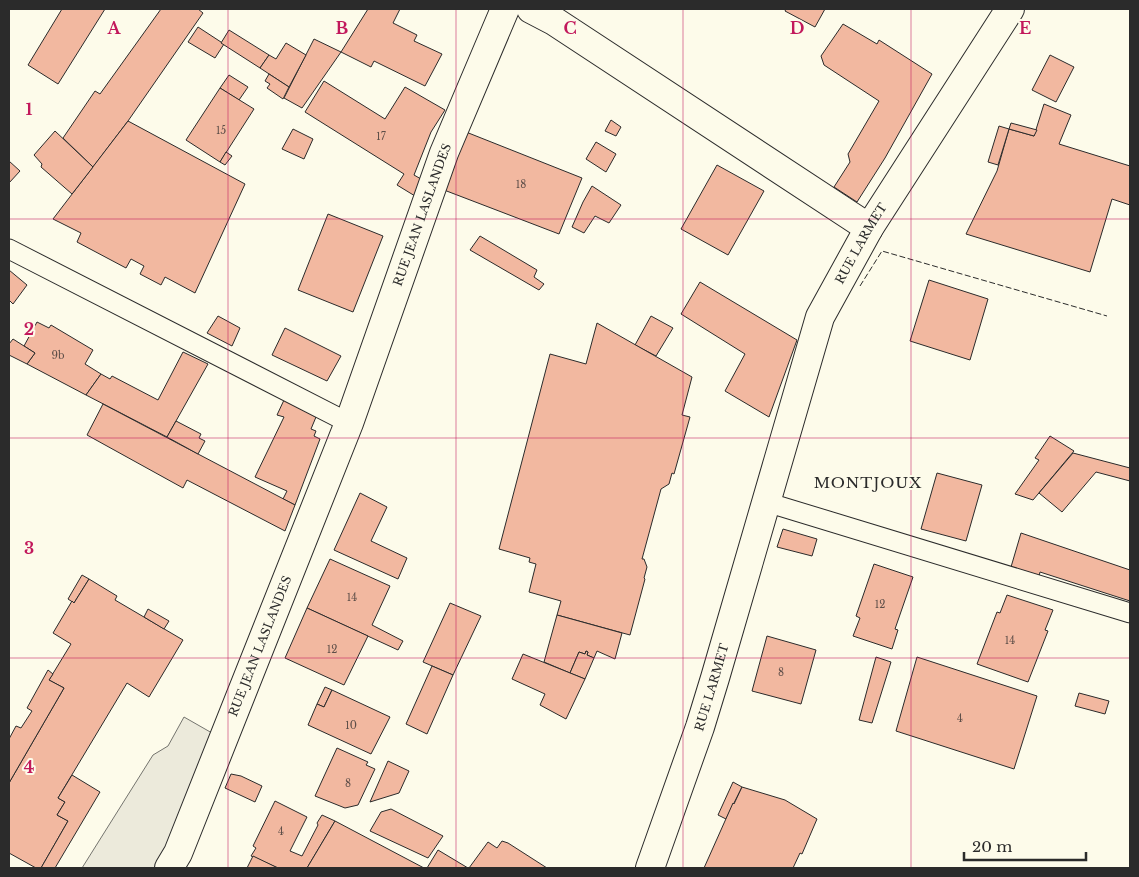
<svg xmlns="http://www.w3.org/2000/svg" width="1139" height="877" font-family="'Libre Baskerville',serif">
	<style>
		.parking { fill: #eceadb; stroke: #74746e }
		.building { fill: #f2b8a0; stroke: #2b2b2b }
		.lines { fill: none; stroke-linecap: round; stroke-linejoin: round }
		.lane-casing { stroke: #2b2b2b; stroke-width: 21 }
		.street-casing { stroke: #2b2b2b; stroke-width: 30 }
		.lane { stroke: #fdfbea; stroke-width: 19 }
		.street { stroke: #fdfbea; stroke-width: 28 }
		.fence { stroke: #2b2b2b; stroke-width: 1; stroke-dasharray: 6 2.5; stroke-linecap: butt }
		.grid { fill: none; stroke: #c2185b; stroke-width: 1; stroke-opacity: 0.55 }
		.labels { text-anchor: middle; stroke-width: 4; stroke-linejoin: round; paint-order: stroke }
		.number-label { font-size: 10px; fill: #5d4e48 }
		.street-label { font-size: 12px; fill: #2b2b2b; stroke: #fdfbea }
		.quarter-label { font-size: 15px; letter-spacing: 1px; fill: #2b2b2b; stroke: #fdfbea }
		.grid-label { font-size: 16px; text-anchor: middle; font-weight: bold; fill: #c2185b; stroke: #fdfbea; stroke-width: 4; stroke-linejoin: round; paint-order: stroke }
	</style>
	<rect width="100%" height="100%" fill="#fdfbea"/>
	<!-- parking -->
	<path class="parking" d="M 184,717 L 212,733 L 160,868 L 82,868 L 153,755 L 168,746 Z"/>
	<!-- building -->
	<g class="building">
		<path d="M 62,9 L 105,9 L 58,84 L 28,65 Z"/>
		<path d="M 161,9 L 198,9 L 203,13 L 128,121 L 93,167 L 63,138 L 95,91 L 100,94 Z"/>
		<path d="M 368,9 L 400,9 L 393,23 L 417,35 L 414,41 L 442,54 L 425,86 L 374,61 L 371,67 L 341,52 Z"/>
		<path d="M 786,9 L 825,9 L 815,27 L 785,11 Z"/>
		<path d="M 843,24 L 877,44 L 879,40 L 932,74 L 885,158 L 857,202 L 834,187 L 850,162 L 848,154 L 879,101 L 824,65 L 821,56 Z"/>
		<path d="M 198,27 L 224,44 L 215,58 L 188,42 Z"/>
		<path d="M 229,30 L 269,55 L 260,68 L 221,43 Z"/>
		<path d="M 314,39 L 341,52 L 302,108 L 284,98 Z"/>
		<path d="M 286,43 L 306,55 L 289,87 L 260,68 L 269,55 L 276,59 Z"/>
		<path d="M 1050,55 L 1074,67 L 1056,102 L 1032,90 Z"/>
		<path d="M 269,74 L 289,87 L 283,99 L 267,88 L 270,84 L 265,81 Z"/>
		<path d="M 229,75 L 248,87 L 239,100 L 220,88 Z"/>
		<path d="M 324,81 L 385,119 L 405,87 L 445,110 L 431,132 L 414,175 L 421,179 L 415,196 L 397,185 L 404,174 L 305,112 Z"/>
		<path d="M 220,88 L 254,109 L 220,162 L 186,140 Z"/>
		<path d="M 1044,104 L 1071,115 L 1059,144 L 1130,166 L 1130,205 L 1112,199 L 1090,272 L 966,234 L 997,171 L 1009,129 L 1034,136 Z"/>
		<path d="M 611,120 L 621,127 L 616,136 L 605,131 Z"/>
		<path d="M 128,121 L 245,184 L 195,293 L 165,277 L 161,285 L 140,274 L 144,266 L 131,259 L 126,268 L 77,242 L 81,233 L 53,219 Z"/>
		<path d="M 1011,123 L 1037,130 L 1034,136 L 1009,129 Z"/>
		<path d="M 999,126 L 1009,129 L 998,165 L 988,162 Z"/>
		<path d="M 293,129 L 313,139 L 304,159 L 282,149 Z"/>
		<path d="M 55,131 L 93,167 L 72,194 L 41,167 L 42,164 L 34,155 Z"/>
		<path d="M 466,132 L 582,178 L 559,234 L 444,190 Z"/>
		<path d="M 596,142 L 616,154 L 606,172 L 586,159 Z"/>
		<path d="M 226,152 L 232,156 L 225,165 L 220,162 Z"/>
		<path d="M 9,161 L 20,171 L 9,183 Z"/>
		<path d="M 717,165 L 764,191 L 728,255 L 681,229 Z"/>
		<path d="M 592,186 L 621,205 L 609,223 L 595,216 L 584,233 L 572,227 L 583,202 Z"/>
		<path d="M 328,214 L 383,236 L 353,312 L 298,290 Z"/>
		<path d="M 480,236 L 537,270 L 534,277 L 544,284 L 539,290 L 470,250 Z"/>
		<path d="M 9,270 L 27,285 L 13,304 L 9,300 Z"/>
		<path d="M 929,280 L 988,299 L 970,360 L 910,341 Z"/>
		<path d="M 700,282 L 797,340 L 769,417 L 725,391 L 745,354 L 681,314 Z"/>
		<path d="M 218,316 L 240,328 L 232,346 L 207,333 Z"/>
		<path d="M 651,316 L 673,328 L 656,356 L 635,345 Z"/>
		<path d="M 37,322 L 49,328 L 51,325 L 93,350 L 85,364 L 101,374 L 86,395 L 27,364 L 35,353 L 24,346 Z"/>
		<path d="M 597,323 L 692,377 L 682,415 L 690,417 L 674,474 L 672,473 L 669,484 L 661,489 L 642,559 L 644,559 L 647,567 L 644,578 L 645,579 L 630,635 L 557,615 L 561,601 L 529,592 L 536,564 L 529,562 L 530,558 L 499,549 L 550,354 L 586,364 Z"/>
		<path d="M 285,328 L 341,356 L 327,381 L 272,355 Z"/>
		<path d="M 13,339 L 35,353 L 27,364 L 9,355 L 9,344 Z"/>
		<path d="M 183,352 L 208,364 L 167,437 L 86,395 L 101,374 L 110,379 L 112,376 L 158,400 Z"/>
		<path d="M 284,400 L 316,417 L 311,429 L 316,431 L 314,436 L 320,439 L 295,505 L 283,499 L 287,491 L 255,477 L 284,417 L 277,415 Z"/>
		<path d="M 103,404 L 295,505 L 285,531 L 187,480 L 183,488 L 87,435 Z"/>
		<path d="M 176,421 L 201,434 L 199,438 L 205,441 L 198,454 L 167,437 Z"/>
		<path d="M 1050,436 L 1074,451 L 1033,500 L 1015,494 L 1039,460 L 1035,458 Z"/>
		<path d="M 1073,453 L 1130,468 L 1130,481 L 1096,472 L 1062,512 L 1039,493 Z"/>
		<path d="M 937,473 L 982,485 L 966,541 L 921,529 Z"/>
		<path d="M 360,493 L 387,507 L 371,541 L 407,558 L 398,579 L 334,550 Z"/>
		<path d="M 783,529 L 817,539 L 812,556 L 777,547 Z"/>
		<path d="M 1021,533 L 1130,570 L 1130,601 L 1040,572 L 1039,576 L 1011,567 Z"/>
		<path d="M 330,559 L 390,586 L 372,625 L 403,641 L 398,650 L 307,608 Z"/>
		<path d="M 874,564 L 913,577 L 895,629 L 898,630 L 892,649 L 853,636 L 860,618 L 856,616 Z"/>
		<path d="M 82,575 L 89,579 L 74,603 L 68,599 Z"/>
		<path d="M 89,579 L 117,596 L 115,600 L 183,640 L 149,697 L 127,683 L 58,798 L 65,802 L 57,815 L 68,821 L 41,868 L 36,868 L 9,853 L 9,783 L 64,688 L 49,680 L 71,644 L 53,633 L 72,601 L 74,603 Z"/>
		<path d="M 1007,595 L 1053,610 L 1045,630 L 1048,631 L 1028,682 L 977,664 L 997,612 L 1000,613 Z"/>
		<path d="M 450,603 L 481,616 L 453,675 L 423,662 Z"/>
		<path d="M 307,608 L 368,636 L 344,685 L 285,658 Z"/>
		<path d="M 148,609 L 169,621 L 164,629 L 144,617 Z"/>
		<path d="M 557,615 L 622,633 L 615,659 L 597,651 L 594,658 L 587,655 L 588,652 L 586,651 L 585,654 L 579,652 L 570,673 L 544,662 Z"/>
		<path d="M 767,636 L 816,650 L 801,704 L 752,691 Z"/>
		<path d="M 586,651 L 588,652 L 587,655 L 594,658 L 585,679 L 570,673 L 579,652 L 585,654 Z"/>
		<path d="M 523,654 L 585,679 L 566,719 L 540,705 L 545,694 L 512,679 Z"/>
		<path d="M 876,657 L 891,662 L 872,723 L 859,720 Z"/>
		<path d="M 917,657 L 1037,696 L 1014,769 L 896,731 Z"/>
		<path d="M 432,666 L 453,675 L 427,734 L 406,724 Z"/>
		<path d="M 48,670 L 53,674 L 49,680 L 64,688 L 9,783 L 9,739 L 16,726 L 21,728 L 32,711 L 27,708 Z"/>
		<path d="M 325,687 L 332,690 L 324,707 L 317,704 Z"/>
		<path d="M 332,690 L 390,717 L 371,754 L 308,725 L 317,704 L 324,707 Z"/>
		<path d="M 1079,693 L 1109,701 L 1105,714 L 1075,706 Z"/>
		<path d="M 337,748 L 368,762 L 366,765 L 375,769 L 358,805 L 345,808 L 315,796 Z"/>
		<path d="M 388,761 L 409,771 L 399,793 L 370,802 Z"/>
		<path d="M 231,774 L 241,776 L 262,786 L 255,802 L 225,788 Z"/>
		<path d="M 72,775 L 100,792 L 55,868 L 41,868 L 68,821 L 57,815 L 65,802 L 58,798 Z"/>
		<path d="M 733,782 L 742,787 L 726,819 L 718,815 Z"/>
		<path d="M 742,787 L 785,800 L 817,819 L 802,854 L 800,853 L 793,868 L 704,868 L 733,803 L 734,804 Z"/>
		<path d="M 275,801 L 307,817 L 290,851 L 302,856 L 318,825 L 317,823 L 322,815 L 335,821 L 307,868 L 278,868 L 251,856 L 256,848 L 253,846 Z"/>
		<path d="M 391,809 L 443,836 L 428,858 L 370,831 L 381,812 Z"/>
		<path d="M 335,821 L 424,868 L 307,868 Z"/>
		<path d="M 502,841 L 508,843 L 547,868 L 469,868 L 488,842 L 497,848 Z"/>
		<path d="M 438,850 L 468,868 L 427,868 Z"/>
		<path d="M 253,856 L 278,868 L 247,868 Z"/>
	</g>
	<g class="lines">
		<defs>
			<g id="lane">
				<path d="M 9,249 L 349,423"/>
				<path d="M 766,502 L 1130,613"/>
			</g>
			<g id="street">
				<path d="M 531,9 L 554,21 L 869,228"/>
				<path id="s1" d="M 169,868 L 178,853 L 349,423 L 444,153 L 505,9"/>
				<path id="s2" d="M 650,868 L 700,727 L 715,678 L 820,317 L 869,228 L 1010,9"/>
			</g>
		</defs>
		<!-- lane casing -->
		<use href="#lane" class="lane-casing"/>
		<!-- street casing -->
		<use href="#street" class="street-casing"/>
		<!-- lane -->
		<use href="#lane" class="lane"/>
		<!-- street -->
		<use href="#street" class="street"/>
		<!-- fence -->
		<path class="fence" d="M 860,286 L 882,251 L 1107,316"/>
	</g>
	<!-- grid -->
	<path class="grid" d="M 228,9 L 228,868M 456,9 L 456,868M 683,9 L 683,868M 911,9 L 911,868M 9,219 L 1130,219M 9,438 L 1130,438M 9,658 L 1130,658"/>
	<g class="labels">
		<!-- number labels -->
		<g class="number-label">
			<text x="221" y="134">15</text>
			<text x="381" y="140">17</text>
			<text x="521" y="188">18</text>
			<text x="58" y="359">9b</text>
			<text x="352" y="601">14</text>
			<text x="880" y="608">12</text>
			<text x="1010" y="644">14</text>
			<text x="332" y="653">12</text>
			<text x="781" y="676">8</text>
			<text x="960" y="722">4</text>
			<text x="351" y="729">10</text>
			<text x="348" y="787">8</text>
			<text x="281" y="835">4</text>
		</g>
		<!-- street labels -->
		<g class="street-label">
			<text dy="4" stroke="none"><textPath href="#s1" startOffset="701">RUE JEAN LASLANDES</textPath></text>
			<text dy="4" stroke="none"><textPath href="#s2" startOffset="661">RUE LARMET</textPath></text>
			<text dy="4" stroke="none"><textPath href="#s1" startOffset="240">RUE JEAN LASLANDES</textPath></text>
			<text dy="4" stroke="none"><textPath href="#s2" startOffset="191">RUE LARMET</textPath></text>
		</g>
		<!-- quarter labels -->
		<g class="quarter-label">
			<text x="868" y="488">MONTJOUX</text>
		</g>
	</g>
	<g class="grid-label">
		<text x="114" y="34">A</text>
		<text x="342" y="34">B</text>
		<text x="570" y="34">C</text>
		<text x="797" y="34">D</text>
		<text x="1025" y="34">E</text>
		<text x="29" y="115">1</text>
		<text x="29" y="335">2</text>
		<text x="29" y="554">3</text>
		<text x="29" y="773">4</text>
	</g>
	<!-- border -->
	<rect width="1139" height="877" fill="none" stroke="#2b2b2b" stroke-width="20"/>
	<!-- scale -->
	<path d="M964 852v8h122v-8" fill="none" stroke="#2b2b2b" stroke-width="2.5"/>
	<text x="972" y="852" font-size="15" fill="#2b2b2b" stroke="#fdfbea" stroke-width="4" paint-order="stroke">20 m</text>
</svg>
